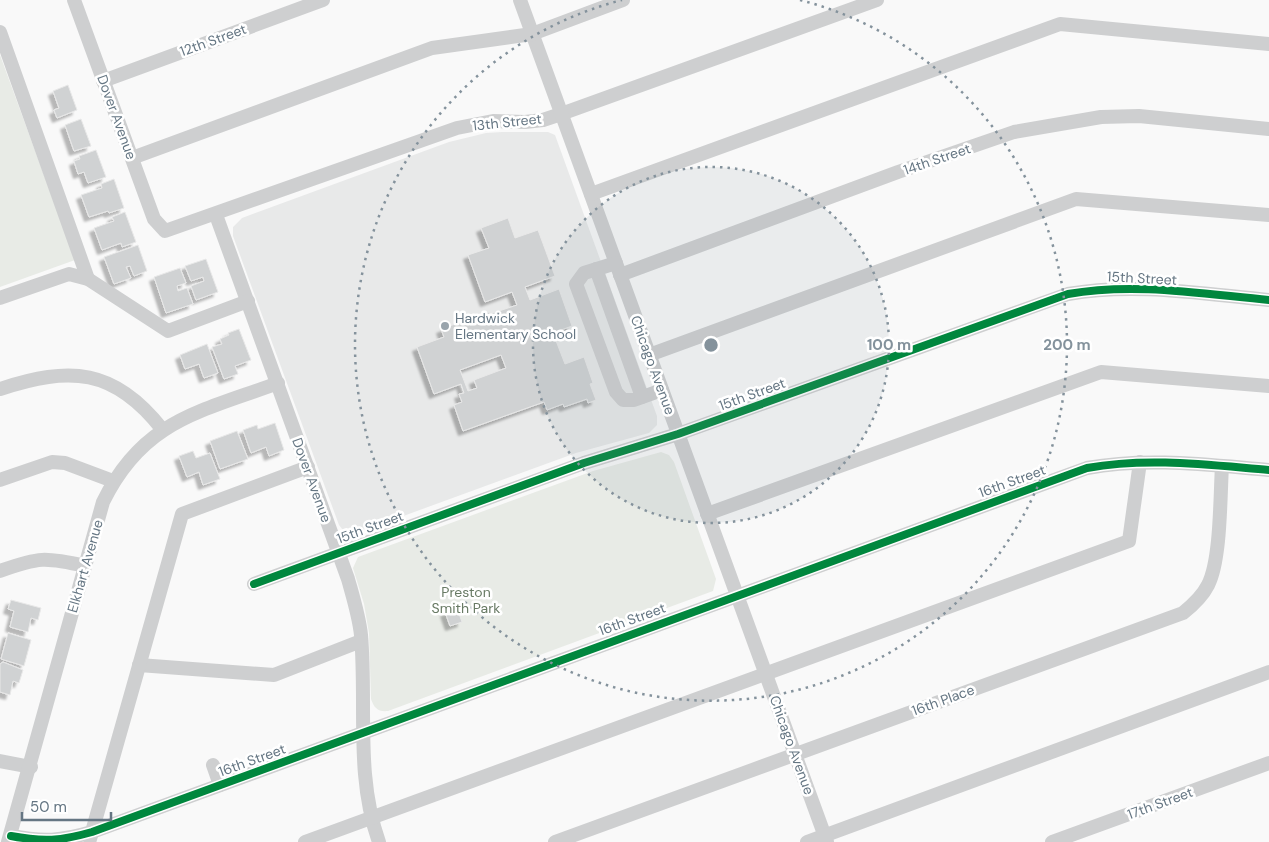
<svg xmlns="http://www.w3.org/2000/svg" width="1269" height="842" font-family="'DM Sans',sans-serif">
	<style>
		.built { fill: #e8e9e9 }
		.green { fill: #e8ebe6 }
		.building { fill: #d0d2d3; stroke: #e8e8e8; fill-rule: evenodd; filter: url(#shadow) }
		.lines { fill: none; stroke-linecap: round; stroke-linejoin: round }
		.minor { stroke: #cecfd0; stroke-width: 14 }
		.cycleway-casing { stroke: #fff; stroke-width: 11 }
		.cycleway { stroke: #00873e; stroke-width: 8 }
		.ring { fill: none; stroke: #84929c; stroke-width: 2.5; stroke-dasharray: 2.5 5 }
		.poi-dot { fill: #99a4ac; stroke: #fff; stroke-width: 2 }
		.labels { text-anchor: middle; stroke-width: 5; stroke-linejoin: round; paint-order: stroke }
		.street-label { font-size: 14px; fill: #657683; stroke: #fff }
		.poi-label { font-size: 14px; fill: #657683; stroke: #fff; text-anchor: start }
		.park-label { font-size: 14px; fill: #687a64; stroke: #fff }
		.centre { fill: #84929c; stroke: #fff; stroke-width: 2.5 }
		.ring-label { font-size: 15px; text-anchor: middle; font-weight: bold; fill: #84929c; stroke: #fff; stroke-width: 5; stroke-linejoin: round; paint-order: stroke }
	</style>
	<defs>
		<filter id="shadow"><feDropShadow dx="-4.5" dy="4.5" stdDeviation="1" flood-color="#0004"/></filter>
	</defs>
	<rect width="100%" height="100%" fill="#f9f9f9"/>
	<!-- built -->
	<path class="built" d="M 502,132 L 548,132 L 555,135 L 657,416 L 657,425 L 649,433 L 576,453 L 354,534 L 346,534 L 339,525 L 233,236 L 233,227 L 242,218 L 449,142 L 486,133 Z"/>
	<!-- green -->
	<g class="green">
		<path d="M 0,55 L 75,260 L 0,287 Z"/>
		<path d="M 661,452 L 669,455 L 674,462 L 716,579 L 713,591 L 388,711 C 378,712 374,708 371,699 L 369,633 L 364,604 L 353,568 L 358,557 L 593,471 Z"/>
	</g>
	<!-- building -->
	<g class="building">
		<path d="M 68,85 L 77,110 L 57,118 L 54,110 L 59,108 L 53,91 Z"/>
		<path d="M 81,119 L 91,146 L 74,151 L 65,125 Z"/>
		<path d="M 96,150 L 106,177 L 88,183 L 84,172 L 78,174 L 74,161 L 80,159 L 79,156 Z"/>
		<path d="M 114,179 L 124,208 L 109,213 L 108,211 L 89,217 L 81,195 L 102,188 L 101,184 Z"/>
		<path d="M 125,212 L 136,242 L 122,247 L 121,243 L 102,250 L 94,228 L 114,221 L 112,217 Z"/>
		<path d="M 508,218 L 515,238 L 538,230 L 555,276 L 525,287 L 530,300 L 559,289 L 572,326 L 553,333 L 565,364 L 584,357 L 593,383 L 590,384 L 596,400 L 588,403 L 587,399 L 564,407 L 563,404 L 547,410 L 544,402 L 463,431 L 454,405 L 462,402 L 459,394 L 464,393 L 461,384 L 434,394 L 417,347 L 444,337 L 441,329 L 489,312 L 490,314 L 517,305 L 512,292 L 485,302 L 468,255 L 489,248 L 481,228 ZM 501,355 L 506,368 L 474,380 L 477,388 L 468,391 L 460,370 Z"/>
		<path d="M 138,245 L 147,271 L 134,276 L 130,266 L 126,267 L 131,278 L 114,284 L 104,257 Z"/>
		<path d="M 206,259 L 218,292 L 196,300 L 191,286 L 204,281 L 203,277 L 191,281 L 185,266 Z"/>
		<path d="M 180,268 L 186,283 L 177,286 L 178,291 L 187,288 L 193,304 L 166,313 L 154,277 Z"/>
		<path d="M 239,329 L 251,360 L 235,366 L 238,374 L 224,379 L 212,347 L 222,344 L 220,339 L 229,335 L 228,333 Z"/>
		<path d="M 207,344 L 218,373 L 204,378 L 199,364 L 185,369 L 180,355 Z"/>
		<path d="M 275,423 L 284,450 L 269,456 L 266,447 L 251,453 L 243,430 L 257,425 L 258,429 Z"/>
		<path d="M 237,431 L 248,459 L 220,469 L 210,441 Z"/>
		<path d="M 193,451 L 196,458 L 210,453 L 220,479 L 203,485 L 199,472 L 187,477 L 179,456 Z"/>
		<path d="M 11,600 L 41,608 L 38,620 L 31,618 L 28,632 L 10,627 L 14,611 L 8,609 Z"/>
		<path d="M 457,608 L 462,622 L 450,626 L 445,612 Z"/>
		<path d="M 8,633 L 31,640 L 24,666 L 1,659 Z"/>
		<path d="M 3,662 L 23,670 L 19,683 L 13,681 L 10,695 L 0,692 L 0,664 Z"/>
	</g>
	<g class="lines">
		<!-- minor -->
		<g class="minor">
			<path d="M 74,0 L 154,219 L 165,231 L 457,128 L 493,121 L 525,122 L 543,120 L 561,114 L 877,0"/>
			<path d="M 520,0 L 827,842"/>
			<path d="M 0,32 L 88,279"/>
			<path d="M 103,81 L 323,0"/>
			<path d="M 132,158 L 432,48 L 532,34 L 623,0"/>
			<path d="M 591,194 L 1060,24 L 1269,44"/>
			<path d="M 216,215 L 348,579 C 353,597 359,616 361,635 C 367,705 355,775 379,842"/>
			<path d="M 616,263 L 584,273 L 576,284 L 616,392 L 623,400 L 634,400 L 662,390"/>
			<path d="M 596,269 L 642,397"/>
			<path d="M 620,275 L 898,172 L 1014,132 L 1101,117 L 1139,116 L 1269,129"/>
			<path d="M 0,298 L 69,274 L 88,279 L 168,331 L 248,301"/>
			<path d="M 649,355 L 1076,199 L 1269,215"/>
			<path d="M 0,389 C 70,366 114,368 162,429"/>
			<path d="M 0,480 L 52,462 L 65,463 L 113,481"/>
			<path d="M 707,514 L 1101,372 L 1269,386"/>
			<path d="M 0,571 C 39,557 45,557 85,566"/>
			<path d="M 254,584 L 584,463 L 678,434 L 1068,294 C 1134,282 1203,294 1269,300"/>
			<path d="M 139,665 L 274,675 L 361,641"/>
			<path d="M 0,761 L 31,767"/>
			<path d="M 213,765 L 220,785"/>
			<path d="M 11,836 C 43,842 61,841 92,832 L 1087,468 C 1148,457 1208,465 1269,470"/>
			<path d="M 90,839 L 182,514 L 308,467"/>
			<path d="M 8,842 L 103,502 C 143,420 200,412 278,383"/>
			<path d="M 305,842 L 1129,541 L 1140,462"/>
			<path d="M 555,842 L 1183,613 C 1193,605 1202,597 1208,585 C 1221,560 1220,497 1222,466"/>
			<path d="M 807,842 L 1269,672"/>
			<path d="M 1052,842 L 1269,763"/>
		</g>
		<defs>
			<g id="cycleway">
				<path d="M 254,584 L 584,463 L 678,434 L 1068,294 C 1134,282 1203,294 1269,300"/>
				<path d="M 11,836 C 43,842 61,841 92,832 L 1087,468 C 1148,457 1208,465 1269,470"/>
			</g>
		</defs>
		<!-- cycleway casing -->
		<use href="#cycleway" class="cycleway-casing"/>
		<!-- cycleway -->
		<use href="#cycleway" class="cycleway"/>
	</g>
	<!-- distance rings -->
	<circle cx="711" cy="345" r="178" fill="#84929c" fill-opacity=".12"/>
	<g class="ring">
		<circle cx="711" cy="345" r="178"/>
		<path d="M800 0A356 356 0 1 1 622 0"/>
	</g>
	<!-- markers -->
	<circle class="poi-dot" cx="445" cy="326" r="5"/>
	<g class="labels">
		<!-- street labels -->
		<g class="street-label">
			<text transform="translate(213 40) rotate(-20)" y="5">12th Street</text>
			<text transform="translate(117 117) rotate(70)" y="5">Dover Avenue</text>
			<text transform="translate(507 122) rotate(-6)" y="5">13th Street</text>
			<text transform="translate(937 159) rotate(-19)" y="5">14th Street</text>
			<text transform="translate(1142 278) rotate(3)" y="5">15th Street</text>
			<text transform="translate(653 365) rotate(70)" y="5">Chicago Avenue</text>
			<text transform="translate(752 394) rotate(-20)" y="5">15th Street</text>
			<text transform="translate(312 480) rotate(70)" y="5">Dover Avenue</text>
			<text transform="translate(1012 481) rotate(-20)" y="5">16th Street</text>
			<text transform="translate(370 527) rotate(-20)" y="5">15th Street</text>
			<text transform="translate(85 566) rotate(-74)" y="5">Elkhart Avenue</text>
			<text transform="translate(632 619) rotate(-20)" y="5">16th Street</text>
			<text transform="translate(943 700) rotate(-20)" y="5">16th Place</text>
			<text transform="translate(792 745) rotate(70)" y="5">Chicago Avenue</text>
			<text transform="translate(252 760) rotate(-20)" y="5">16th Street</text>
			<text transform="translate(1160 803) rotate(-20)" y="5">17th Street</text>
		</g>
		<!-- poi labels -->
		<g class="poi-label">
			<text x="455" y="323">Hardwick<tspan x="455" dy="16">Elementary School</tspan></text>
		</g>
		<!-- park labels -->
		<g class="park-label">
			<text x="466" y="597">Preston<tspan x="466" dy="16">Smith Park</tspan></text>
		</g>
	</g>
	<circle cx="711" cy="345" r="8" class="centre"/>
	<g class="ring-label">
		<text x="889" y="350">100 m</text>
		<text x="1067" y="350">200 m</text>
	</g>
	<!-- scale -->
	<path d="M22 812v8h89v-8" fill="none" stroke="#657683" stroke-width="2.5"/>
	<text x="30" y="812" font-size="15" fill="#657683" stroke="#ffffff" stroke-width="4" paint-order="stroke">50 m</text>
</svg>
